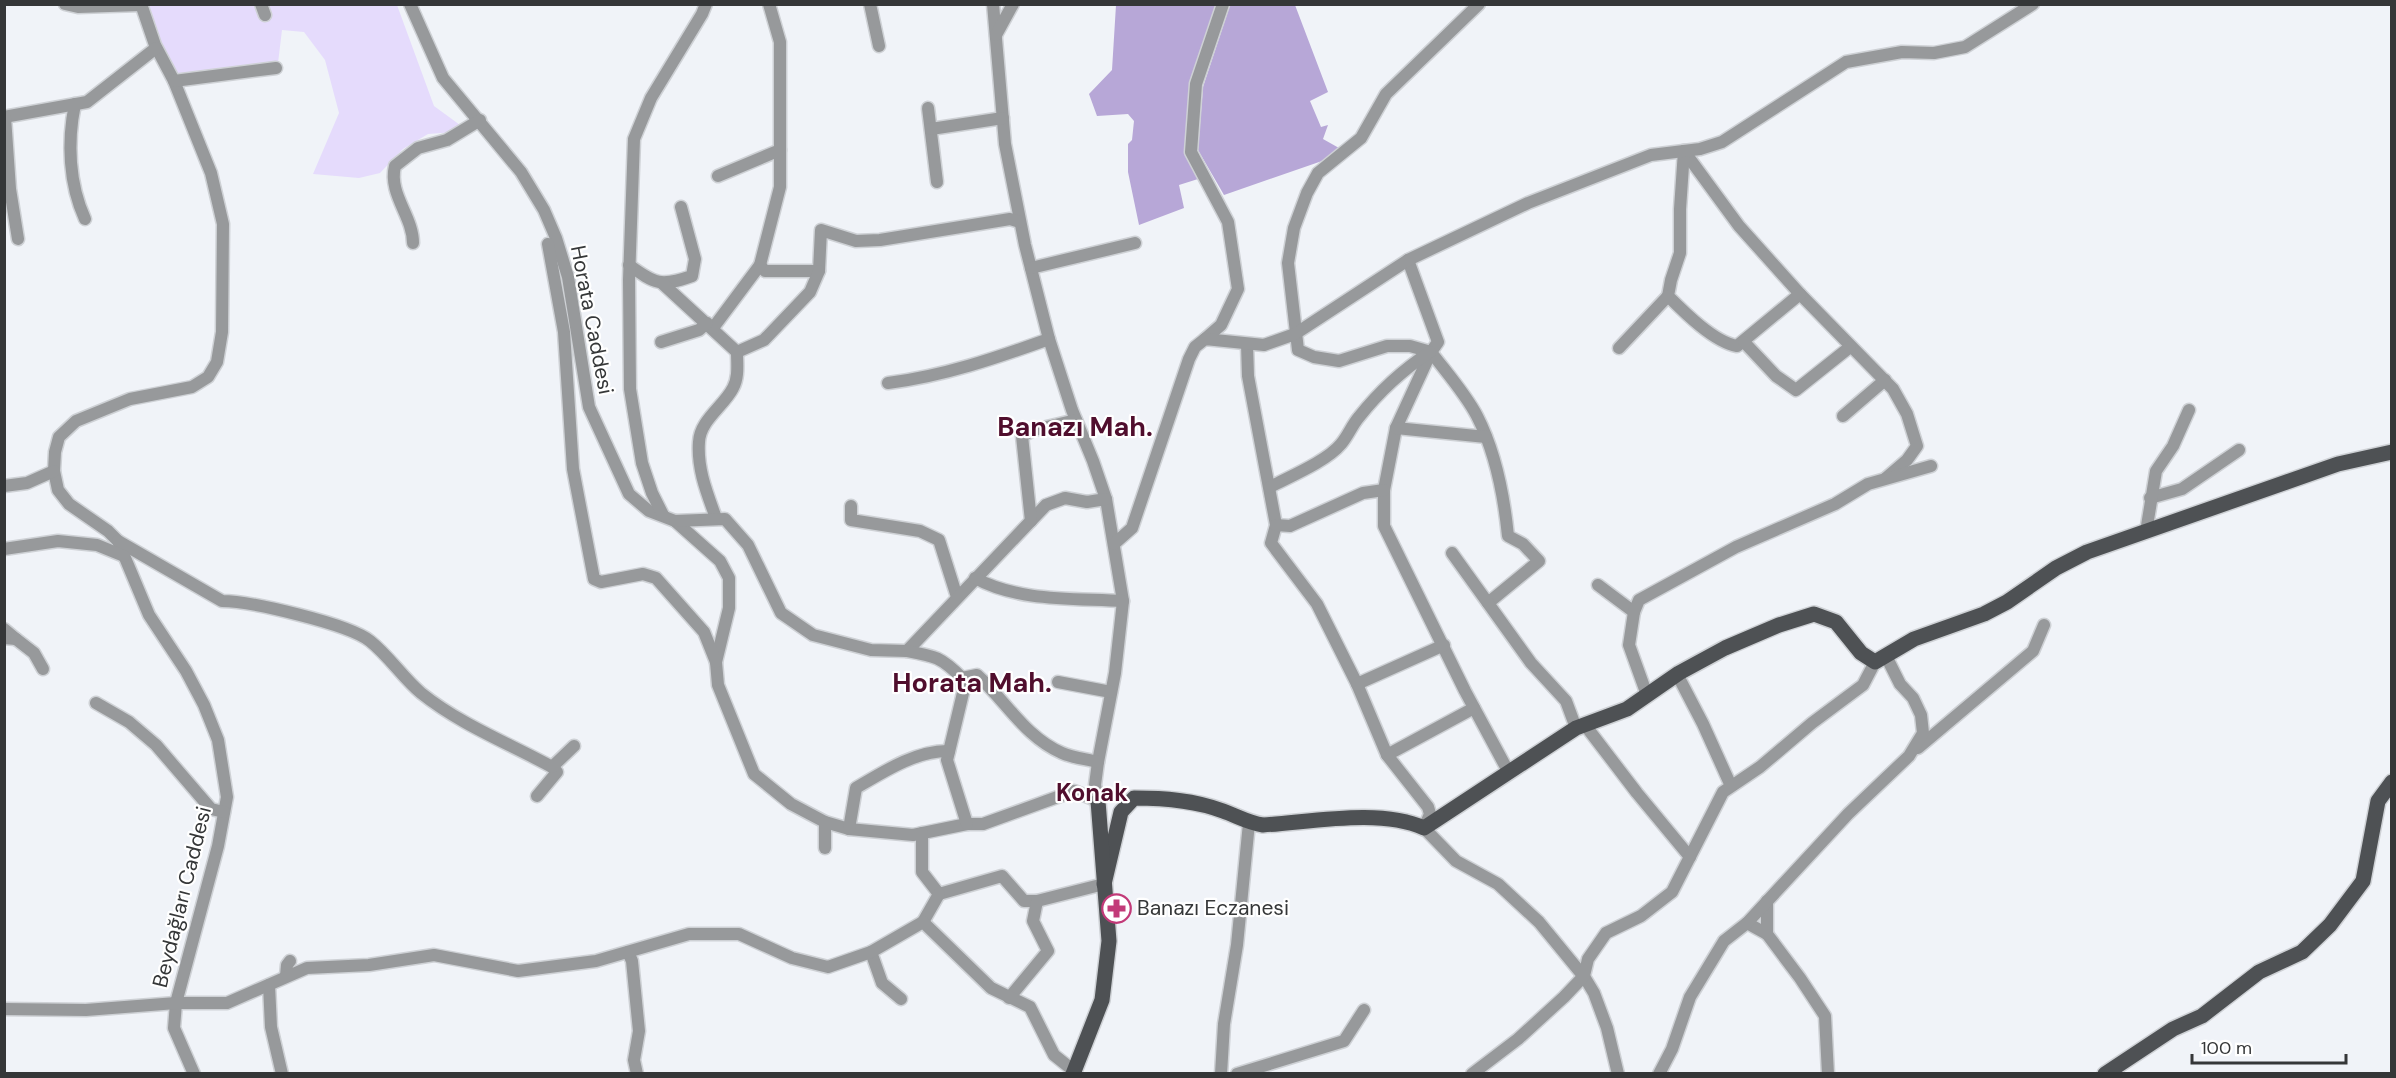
<svg xmlns="http://www.w3.org/2000/svg" width="2396" height="1078" font-family="'DM Sans',sans-serif">
	<style>
		.green { fill: #e5dbfc }
		.forest { fill: #b7a7d7 }
		.lines { fill: none; stroke-linecap: round; stroke-linejoin: round }
		.minor-casing { stroke: #ced1d5; stroke-width: 15 }
		.major-casing { stroke: #ced1d5; stroke-width: 18 }
		.minor { stroke: #97999b; stroke-width: 12 }
		.major { stroke: #4e5154; stroke-width: 15 }
		.labels { text-anchor: middle; stroke-width: 4.5; stroke-linejoin: round; paint-order: stroke }
		.street-label { font-size: 21px; fill: #353738; stroke: #fff }
		.poi-label { font-size: 21px; fill: #353738; stroke: #fff; text-anchor: start }
		.quarter-label { font-size: 24px; font-weight: bold; fill: #500e2d; stroke: #fff }
		.district-label { font-size: 27px; font-weight: bold; fill: #500e2d; stroke: #fff }
	</style>
	<rect width="100%" height="100%" fill="#f0f3f8"/>
	<!-- green -->
	<path class="green" d="M 149,5 L 397,5 L 434,106 L 460,125 L 455,132 L 428,134 L 403,149 L 380,173 L 359,178 L 313,174 L 339,113 L 325,60 L 304,32 L 282,30 L 278,63 L 179,75 L 164,50 Z"/>
	<!-- forest -->
	<g class="forest">
		<path d="M 1116,5 L 1217,5 L 1190,89 L 1185,153 L 1198,179 L 1179,185 L 1184,208 L 1139,225 L 1128,172 L 1128,144 L 1132,140 L 1134,121 L 1128,114 L 1097,116 L 1089,94 L 1112,70 Z"/>
		<path d="M 1230,5 L 1295,5 L 1328,92 L 1310,101 L 1321,127 L 1328,125 L 1323,139 L 1339,148 L 1322,161 L 1224,195 L 1198,150 L 1203,87 Z"/>
	</g>
	<g class="lines">
		<defs>
			<g id="minor">
				<path d="M 65,4 L 78,7 L 141,5"/>
				<path d="M 141,4 L 155,45 L 174,81 L 211,173 L 223,224 L 222,332 L 217,362 L 208,377 L 192,387 L 130,399 L 76,421 L 59,437 L 55,452 L 54,471 L 58,490 L 69,504 L 108,531 L 118,541 L 149,615 L 186,671 L 204,705 L 218,740 L 227,797 L 218,846 L 176,1003 L 174,1028 L 194,1074"/>
				<path d="M 261,4 L 265,15"/>
				<path d="M 410,4 L 443,78 L 521,172 L 544,210 L 556,238 L 568,277 L 589,407 L 629,494 L 649,511 L 675,521 L 720,561 L 729,578 L 729,608 L 716,662 L 718,685 L 754,774 L 791,804 L 825,822 L 849,829 L 913,835 L 967,824 L 983,824 L 1074,791 L 1098,801"/>
				<path d="M 870,4 L 879,46"/>
				<path d="M 993,4 L 1005,144 L 1025,245 L 1049,339 L 1072,410 L 1093,461 L 1106,499 L 1123,601 L 1115,673 L 1098,762 L 1095,785 L 1098,801"/>
				<path d="M 1479,4 L 1386,94 L 1361,138 L 1318,173 L 1307,193 L 1294,228 L 1288,263 L 1298,350 L 1314,357 L 1339,361 L 1387,346 L 1410,346 L 1431,352 C 1446,372 1465,393 1477,416 C 1495,451 1504,496 1508,536 L 1523,544 L 1539,561 L 1488,603"/>
				<path d="M 996,35 L 1013,4"/>
				<path d="M 174,81 L 276,68"/>
				<path d="M 75,104 C 67,142 69,184 85,219"/>
				<path d="M 928,108 L 937,182"/>
				<path d="M 4,117 L 87,102 L 156,48"/>
				<path d="M 5,117 L 10,189 L 18,239"/>
				<path d="M 931,129 L 1003,118"/>
				<path d="M 1684,151 L 1739,226 L 1800,294 L 1893,389 L 1907,414 L 1917,446 L 1907,460 L 1886,478"/>
				<path d="M 1684,151 L 1680,209 L 1680,253 L 1671,280 L 1668,296 C 1685,313 1714,342 1737,346 L 1800,294"/>
				<path d="M 718,176 L 780,150"/>
				<path d="M 413,243 C 413,216 388,194 395,166 L 418,148 L 447,140 L 480,120"/>
				<path d="M 548,244 L 564,332 L 573,469 L 594,579 L 601,582 L 643,574 L 656,578 L 704,632 L 716,662"/>
				<path d="M 1408,260 L 1438,342 L 1431,352 L 1396,428 L 1384,490 L 1384,526 L 1465,691 L 1508,771"/>
				<path d="M 629,265 C 655,284 661,287 692,276 L 695,259 L 681,207"/>
				<path d="M 760,265 L 765,271 L 819,271 L 821,230 L 856,241 L 880,240 L 1010,219 L 1020,222"/>
				<path d="M 1031,268 L 1135,243"/>
				<path d="M 663,284 L 737,352 L 764,340 L 810,292 L 819,271"/>
				<path d="M 713,328 L 760,265 L 780,187 L 780,42 L 769,4"/>
				<path d="M 1205,339 L 1221,325 L 1238,289 L 1228,222 L 1191,152 L 1196,84 L 1223,4"/>
				<path d="M 661,342 L 699,330 L 707,323"/>
				<path d="M 1744,342 L 1776,376 L 1796,390 L 1850,347"/>
				<path d="M 1247,344 L 1248,376 L 1276,525 L 1271,543 L 1317,604 L 1357,684 L 1387,755 L 1428,807 L 1430,814 L 1424,828 L 1456,861 L 1498,884 L 1539,922 L 1585,978 L 1594,993 L 1607,1028 L 1618,1074"/>
				<path d="M 1619,348 L 1668,296"/>
				<path d="M 888,383 C 944,376 996,358 1049,339"/>
				<path d="M 1843,416 L 1885,380"/>
				<path d="M 1396,428 L 1486,437"/>
				<path d="M 4,486 L 27,483 L 54,471"/>
				<path d="M 1270,487 C 1291,476 1327,461 1341,444 C 1348,436 1352,425 1359,417 C 1378,393 1404,369 1430,352"/>
				<path d="M 2150,498 L 2182,489 L 2239,450"/>
				<path d="M 851,506 L 851,520 L 920,531 L 939,540 L 957,597"/>
				<path d="M 663,515 L 652,493 L 642,463 L 630,389 L 629,280 L 634,139 L 651,98 L 702,14 L 706,4"/>
				<path d="M 716,518 C 707,493 697,469 699,442 C 700,420 724,406 733,388 C 739,377 737,364 737,352"/>
				<path d="M 675,521 L 725,519 L 748,545 L 781,613 L 813,635 L 871,650 L 907,651 L 1046,505 L 1065,498 L 1087,502 L 1106,499"/>
				<path d="M 1031,521 L 1022,436 L 1034,430 L 1076,420"/>
				<path d="M 1276,525 L 1290,526 L 1363,493 L 1384,490"/>
				<path d="M 2146,532 L 2156,471 L 2173,446 L 2189,410"/>
				<path d="M 118,541 L 222,601 C 250,601 349,624 370,641 C 389,656 403,678 421,693 C 461,725 508,743 552,767 L 557,772 L 537,796"/>
				<path d="M 1114,544 L 1132,528 L 1189,359 L 1195,347 L 1205,339 L 1264,345 L 1295,334 L 1408,260 L 1528,203 L 1651,155 L 1700,149 L 1722,142 L 1846,62 L 1902,52 L 1934,53 L 1965,47 L 2033,4"/>
				<path d="M 4,549 L 58,541 L 97,545 L 124,556"/>
				<path d="M 1452,553 L 1531,663 L 1566,701 L 1576,728"/>
				<path d="M 975,578 C 1019,602 1074,598 1123,601"/>
				<path d="M 1598,585 L 1634,612"/>
				<path d="M 4,629 L 16,639 L 4,638"/>
				<path d="M 16,639 L 34,653 L 43,669"/>
				<path d="M 907,651 C 935,656 941,657 962,678"/>
				<path d="M 1677,674 L 1703,724 L 1731,786"/>
				<path d="M 1058,682 L 1111,692"/>
				<path d="M 1357,684 L 1444,645"/>
				<path d="M 1647,695 L 1629,645 L 1634,612 L 1639,600 L 1736,547 L 1835,504 L 1868,484 L 1931,466"/>
				<path d="M 96,703 L 129,722 L 156,745 L 211,809 L 224,812"/>
				<path d="M 1585,725 L 1637,793 L 1690,857"/>
				<path d="M 1918,748 L 2033,651 L 2044,625"/>
				<path d="M 1387,755 L 1474,708"/>
				<path d="M 552,767 L 574,746"/>
				<path d="M 825,822 L 825,848"/>
				<path d="M 967,824 L 947,760 L 963,693 L 962,678 L 977,675 C 1006,701 1025,737 1062,753 C 1073,758 1086,759 1098,762"/>
				<path d="M 849,829 L 856,788 C 883,772 917,750 949,751"/>
				<path d="M 922,833 L 922,872 L 939,894 L 1002,876 L 1024,901 L 1037,901 L 1104,884"/>
				<path d="M 923,922 L 939,894"/>
				<path d="M 1747,923 L 1767,934 L 1800,978 L 1825,1016 L 1828,1074"/>
				<path d="M 1767,934 L 1767,901"/>
				<path d="M 628,952 L 632,961 L 639,1031 L 634,1060 L 637,1074"/>
				<path d="M 871,952 L 882,983 L 901,999"/>
				<path d="M 286,976 L 287,965 L 290,961"/>
				<path d="M 269,985 L 271,1027 L 282,1074"/>
				<path d="M 1009,998 L 1048,951 L 1033,921 L 1037,901"/>
				<path d="M 4,1009 L 86,1010 L 176,1003 L 227,1003 L 307,968 L 369,965 L 434,955 L 518,971 L 596,961 L 689,934 L 739,934 L 792,958 L 828,967 L 871,952 L 923,922 L 991,988 L 1030,1007 L 1054,1055 L 1074,1071"/>
				<path d="M 1221,1074 L 1224,1024 L 1237,945 L 1249,823"/>
				<path d="M 1237,1074 L 1344,1041 L 1364,1010"/>
				<path d="M 1472,1074 L 1518,1039 L 1564,997 L 1584,976 L 1588,959 L 1606,933 L 1641,916 L 1672,892 L 1723,792 L 1760,767 L 1812,723 L 1863,685 L 1875,662"/>
				<path d="M 1659,1074 L 1672,1049 L 1690,997 L 1724,941 L 1747,923 L 1848,814 L 1909,756 L 1923,733 L 1921,715 L 1913,698 L 1900,684 L 1886,656"/>
			</g>
			<g id="major">
				<path d="M 1104,884 L 1121,812 L 1134,798 C 1164,798 1194,800 1223,811 C 1237,816 1249,823 1263,825 C 1311,822 1381,808 1424,828 L 1576,728 L 1627,709 L 1679,673 L 1725,648 L 1779,625 L 1814,614 L 1836,622 L 1861,653 L 1875,662 L 1914,639 L 1984,614 L 2007,602 L 2056,568 L 2087,552 L 2338,464 L 2392,452"/>
				<path d="M 1073,1074 L 1102,1000 L 1109,941 L 1098,801"/>
				<path d="M 2105,1074 L 2173,1029 L 2202,1016 L 2259,972 L 2302,952 L 2330,925 L 2363,881 L 2378,801 L 2392,782"/>
			</g>
		</defs>
		<!-- minor casing -->
		<use href="#minor" class="minor-casing"/>
		<!-- major casing -->
		<use href="#major" class="major-casing"/>
		<!-- minor -->
		<use href="#minor" class="minor"/>
		<!-- major -->
		<use href="#major" class="major"/>
	</g>
	<!-- icons -->
	<defs>
		<symbol id="pharmacy-ring" viewBox="-11 -11 22 22"><circle r="9.5" fill="#fff" stroke="#c23a78" stroke-width="1.5"/><path d="M-2-6h4v4h4v4h-4v4h-4v-4h-4v-4h4Z" fill="#c23a78"/></symbol>
	</defs>
	<g fill-rule="evenodd">
		<use href="#pharmacy-ring" x="1100" y="892" width="33" height="33"/>
	</g>
	<g class="labels">
		<!-- street labels -->
		<g class="street-label">
			<text transform="translate(592 320) rotate(79)" y="7">Horata Caddesi</text>
			<text transform="translate(182 897) rotate(-76)" y="7">Beydağları Caddesi</text>
		</g>
		<!-- poi labels -->
		<g class="poi-label">
			<text x="1137" y="915">Banazı Eczanesi</text>
		</g>
		<!-- quarter labels -->
		<g class="quarter-label">
			<text x="1092" y="801">Konak</text>
		</g>
		<!-- district labels -->
		<g class="district-label">
			<text x="1075" y="436">Banazı Mah.</text>
			<text x="972" y="692">Horata Mah.</text>
		</g>
	</g>
	<!-- border -->
	<rect width="2396" height="1078" fill="none" stroke="#353738" stroke-width="12"/>
	<!-- scale -->
	<path d="M2192 1054v9h154v-9" fill="none" stroke="#353738" stroke-width="3"/>
	<text x="2201" y="1054" font-size="18" fill="#353738" stroke="#ffffff" stroke-width="4.5" paint-order="stroke">100 m</text>
</svg>
